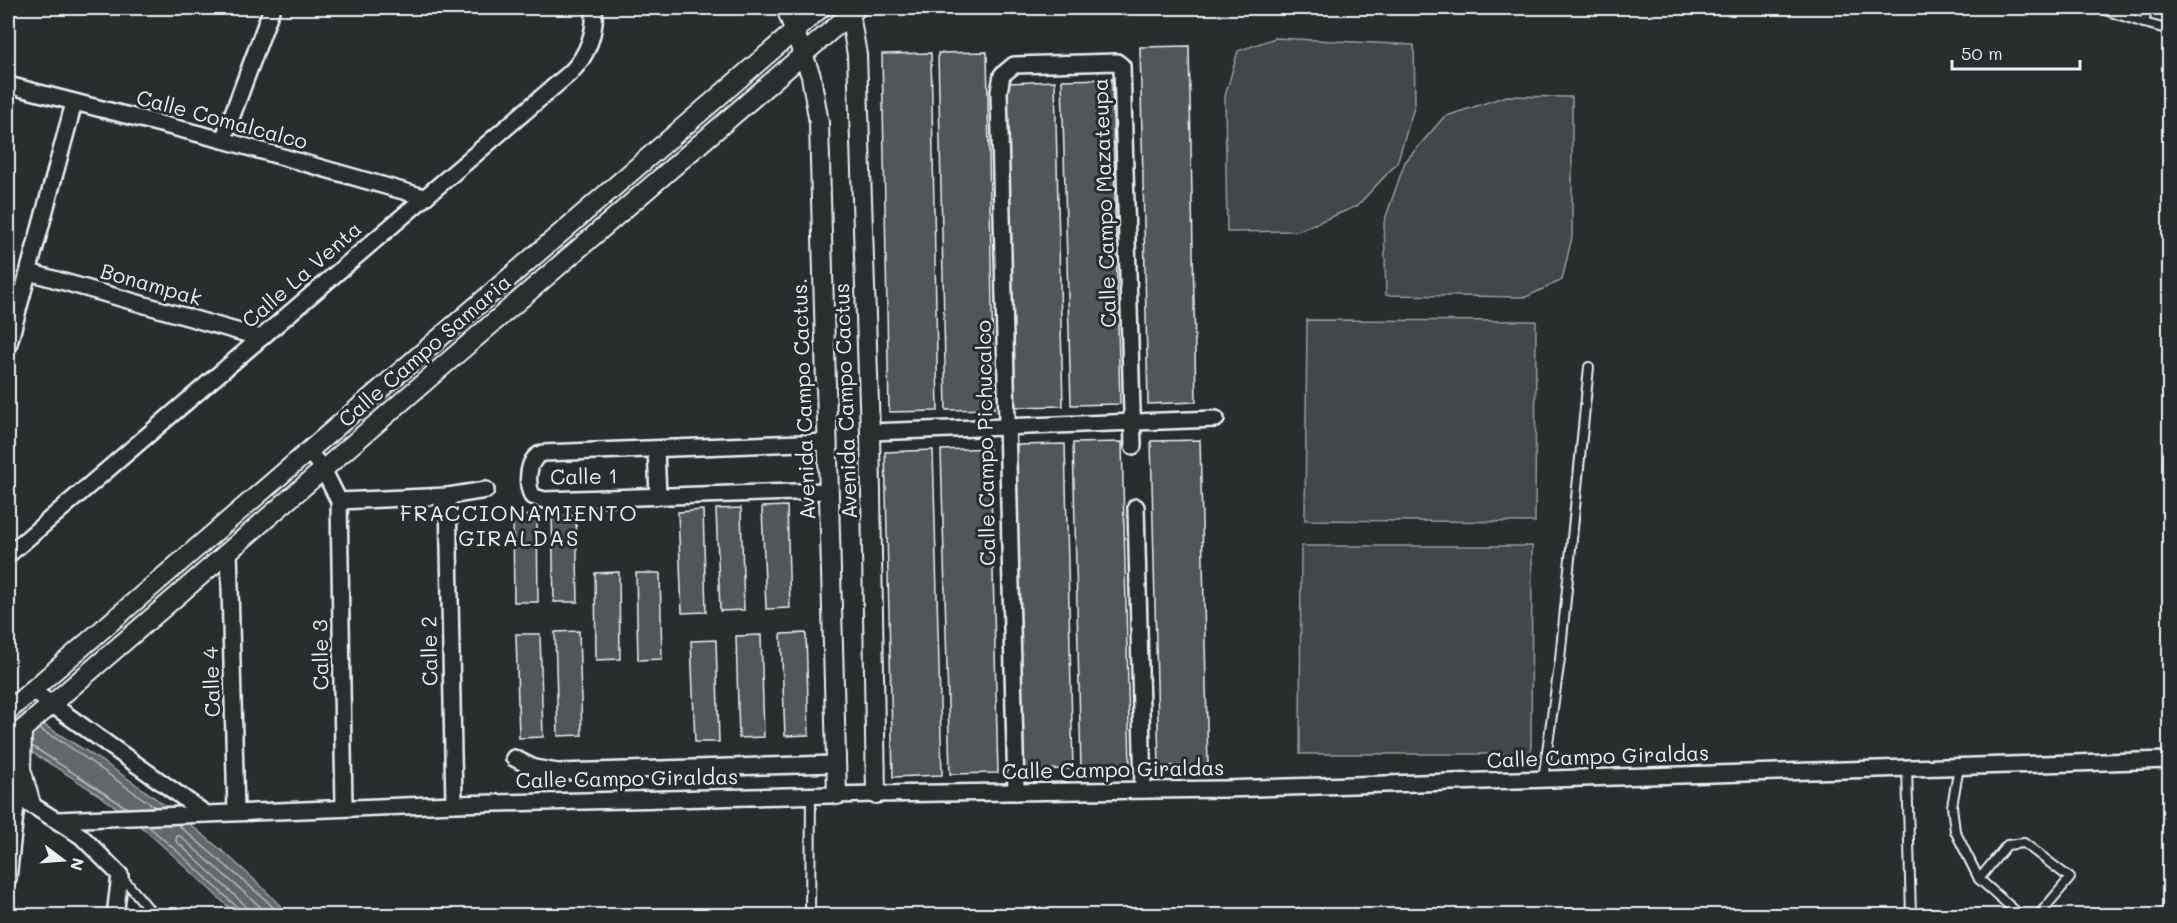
<svg xmlns="http://www.w3.org/2000/svg" width="2177" height="923" font-family="Mali,sans-serif">
	<style>
		.green { fill: #424648; stroke: #959ca0; stroke-width: 1.5 }
		.water { fill: #63686b; stroke: #989fa3; stroke-width: 1.5 }
		.lines { fill: none; stroke-linecap: round; stroke-linejoin: round }
		.shore { stroke: #b3bac0; stroke-width: 1.5 }
		.building { fill: #535759; stroke: #e8f1f8; stroke-width: 1.5 }
		.service-casing { stroke: #e8f1f8; stroke-width: 12 }
		.minor-casing { stroke: #e8f1f8; stroke-width: 20 }
		.tertiary-casing { stroke: #e8f1f8; stroke-width: 22 }
		.service { stroke: #2a2d2e; stroke-width: 8 }
		.minor { stroke: #2a2d2e; stroke-width: 15 }
		.tertiary { stroke: #2a2d2e; stroke-width: 18 }
		.labels { text-anchor: middle; stroke-width: 6; stroke-linejoin: round; paint-order: stroke }
		.street-label { font-size: 21px; fill: #e8f1f8; stroke: #2a2d2e }
		.neighbourhood-label { font-size: 22px; letter-spacing: 1.5px; fill: #e8f1f8; stroke: #2a2d2e }
	</style>
	<rect width="100%" height="100%" fill="#2a2d2e"/>
	<filter id="ink" filterUnits="userSpaceOnUse"><feTurbulence type="fractalNoise" baseFrequency=".0167" numOctaves="2"/><feDisplacementMap in="SourceGraphic" scale="12" xChannelSelector="R" yChannelSelector="G"/><feConvolveMatrix kernelMatrix="1 2 1 2 8 2 1 2 1" color-interpolation-filters="sRGB"/></filter>
	<g filter="url(#ink)">
		<!-- green -->
		<g class="green">
			<path d="M 1275,38 L 1414,45 L 1415,104 L 1397,163 L 1357,206 L 1298,231 L 1227,232 L 1225,96 L 1238,51 Z"/>
			<path d="M 1506,96 L 1572,97 L 1572,237 L 1562,280 L 1526,297 L 1386,295 L 1384,222 L 1405,162 L 1444,117 Z"/>
			<path d="M 1307,320 L 1536,321 L 1535,522 L 1305,520 Z"/>
			<path d="M 1301,546 L 1532,546 L 1531,754 L 1300,754 Z"/>
		</g>
		<!-- water -->
		<path class="water" d="M 8,704 C 108,761 211,830 289,915 L 237,915 C 199,880 162,842 120,810 C 85,784 46,761 8,738 Z"/>
		<g class="lines">
			<!-- shore -->
			<g class="shore">
				<path d="M 39,729 L 64,743 L 155,807"/>
				<path d="M 32,746 L 127,808"/>
				<path d="M 177,824 L 266,900 L 281,916"/>
				<path d="M 147,825 L 186,859 L 239,909 L 241,916"/>
				<path d="M 248,916 L 244,904 L 176,841 L 177,836 L 180,836 L 271,916"/>
			</g>
		</g>
		<!-- building -->
		<g class="building">
			<path d="M 1189,46 L 1196,402 L 1148,404 L 1140,47 Z"/>
			<path d="M 987,52 L 994,409 L 946,410 L 938,53 Z"/>
			<path d="M 931,53 L 938,411 L 889,412 L 882,54 Z"/>
			<path d="M 1112,79 L 1120,404 L 1071,405 L 1062,80 Z"/>
			<path d="M 1055,81 L 1063,406 L 1014,407 L 1006,83 Z"/>
			<path d="M 1200,440 L 1208,765 L 1159,766 L 1151,441 Z"/>
			<path d="M 1122,442 L 1130,766 L 1081,768 L 1073,443 Z"/>
			<path d="M 1065,444 L 1073,769 L 1024,770 L 1016,445 Z"/>
			<path d="M 990,448 L 998,773 L 950,774 L 941,450 Z"/>
			<path d="M 933,450 L 942,775 L 893,777 L 885,452 Z"/>
			<path d="M 787,506 L 790,608 L 766,609 L 762,507 Z"/>
			<path d="M 741,508 L 744,610 L 720,611 L 716,509 Z"/>
			<path d="M 703,510 L 706,612 L 682,613 L 678,512 Z"/>
			<path d="M 537,515 L 538,602 L 514,602 L 513,516 Z"/>
			<path d="M 576,515 L 578,602 L 554,602 L 552,516 Z"/>
			<path d="M 619,572 L 620,659 L 596,660 L 595,573 Z"/>
			<path d="M 636,573 L 660,573 L 662,659 L 638,660 Z"/>
			<path d="M 579,631 L 582,735 L 558,736 L 555,632 Z"/>
			<path d="M 806,633 L 809,735 L 785,736 L 781,634 Z"/>
			<path d="M 516,634 L 540,634 L 543,737 L 519,738 Z"/>
			<path d="M 761,635 L 764,737 L 739,738 L 736,636 Z"/>
			<path d="M 716,640 L 719,742 L 695,742 L 691,641 Z"/>
		</g>
		<g class="lines">
			<defs>
				<g id="service">
					<path d="M 2099,8 L 2144,23 L 2170,30"/>
					<path d="M 2144,23 L 2148,8"/>
					<path d="M 1959,767 L 1952,806 L 1955,831 L 1979,879 L 2021,916"/>
					<path d="M 1907,768 L 1911,916"/>
					<path d="M 1543,779 L 1560,659 L 1589,367"/>
					<path d="M 121,876 L 155,916"/>
					<path d="M 1979,879 L 2007,845 L 2024,843 L 2070,878 L 2038,916"/>
					<path d="M 810,916 L 811,796"/>
				</g>
				<g id="minor">
					<path d="M 8,85 L 223,140 L 424,197"/>
					<path d="M 223,140 L 272,8"/>
					<path d="M 29,272 L 261,338"/>
					<path d="M 8,347 L 74,103"/>
					<path d="M 870,432 L 1216,419"/>
					<path d="M 827,442 L 543,453 C 527,458 526,482 532,496 L 544,500 L 829,491"/>
					<path d="M 656,449 L 658,496"/>
					<path d="M 309,452 L 323,469 L 339,501 L 344,808"/>
					<path d="M 448,496 L 454,804"/>
					<path d="M 339,501 L 448,496 L 486,490"/>
					<path d="M 1136,507 L 1143,790"/>
					<path d="M 229,550 L 236,812"/>
					<path d="M 8,555 L 571,72 C 588,55 596,31 594,8"/>
					<path d="M 33,691 L 206,814"/>
					<path d="M 514,758 L 534,768 L 558,772 L 836,764"/>
					<path d="M 8,790 L 81,836 L 120,875 L 115,916"/>
					<path d="M 1016,792 L 999,92 L 1002,75 L 1014,65 L 1117,62 L 1122,66 L 1133,446"/>
					<path d="M 57,820 L 454,804 L 876,794 L 1225,789 L 2170,760"/>
					<path d="M 8,879 L 17,796"/>
				</g>
				<g id="tertiary">
					<path d="M 786,8 L 811,76 L 819,123 L 837,795"/>
					<path d="M 849,8 L 857,55 L 870,432 L 876,794"/>
					<path d="M 8,711 L 821,8"/>
					<path d="M 22,730 L 21,769 L 31,804"/>
					<path d="M 8,739 L 22,730 L 857,8"/>
				</g>
			</defs>
			<!-- service casing -->
			<use href="#service" class="service-casing"/>
			<!-- minor casing -->
			<use href="#minor" class="minor-casing"/>
			<!-- tertiary casing -->
			<use href="#tertiary" class="tertiary-casing"/>
			<!-- service -->
			<use href="#service" class="service"/>
			<!-- minor -->
			<use href="#minor" class="minor"/>
			<!-- tertiary -->
			<use href="#tertiary" class="tertiary"/>
		</g>
	</g>
	<g class="labels">
		<!-- street labels -->
		<g class="street-label">
			<text transform="translate(222 120) rotate(15)" y="7">Calle Comalcalco</text>
			<text transform="translate(1105 203) rotate(-92)" y="7">Calle Campo Mazateupa</text>
			<text transform="translate(302 275) rotate(-41)" y="7">Calle La Venta</text>
			<text transform="translate(151 285) rotate(16)" y="7">Bonampak</text>
			<text transform="translate(425 351) rotate(-41)" y="7">Calle Campo Samaria</text>
			<text transform="translate(804 399) rotate(-92)" y="7">Avenida Campo Cactus.</text>
			<text transform="translate(846 401) rotate(-92)" y="7">Avenida Campo Cactus</text>
			<text transform="translate(986 443) rotate(-91)" y="7">Calle Campo Pichucalco</text>
			<text transform="translate(584 477) rotate(-1)" y="7">Calle 1</text>
			<text transform="translate(430 651) rotate(-91)" y="7">Calle 2</text>
			<text transform="translate(321 655) rotate(-91)" y="7">Calle 3</text>
			<text transform="translate(212 682) rotate(-92)" y="7">Calle 4</text>
			<text transform="translate(1598 757) rotate(-2)" y="7">Calle Campo Giraldas</text>
			<text transform="translate(1113 770) rotate(-1)" y="7">Calle Campo Giraldas</text>
			<text transform="translate(627 779) rotate(-1)" y="7">Calle Campo Giraldas</text>
		</g>
		<!-- neighbourhood labels -->
		<g class="neighbourhood-label">
			<text x="519" y="521">FRACCIONAMIENTO<tspan x="519" dy="25">GIRALDAS</tspan></text>
		</g>
	</g>
	<!-- margin -->
	<rect width="2177" height="923" fill="none" stroke="#2a2d2e" stroke-width="30"/>
	<rect x="15" y="15" width="2147" height="893" fill="none" stroke="#e8f1f8" stroke-width="2" filter="url(#ink)"/>
	<!-- north arrow -->
	<g transform="translate(63 860) rotate(106)" stroke="#2a2d2e" stroke-width="4.5" paint-order="stroke">
	<path d="M0-4.5L10 22L0 15L-10 22Z" fill="#e8f1f8"/>
	<text y="-9" font-size="16" font-weight="bold" text-anchor="middle" fill="#e8f1f8">N</text>
	</g>
	<!-- scale -->
	<path d="M1952 60v9h128v-9" fill="none" stroke="#e8f1f8" stroke-width="3"/>
	<text x="1961" y="60" font-size="18" fill="#e8f1f8" stroke="#2a2d2e" stroke-width="4.5" paint-order="stroke">50 m</text>
</svg>
